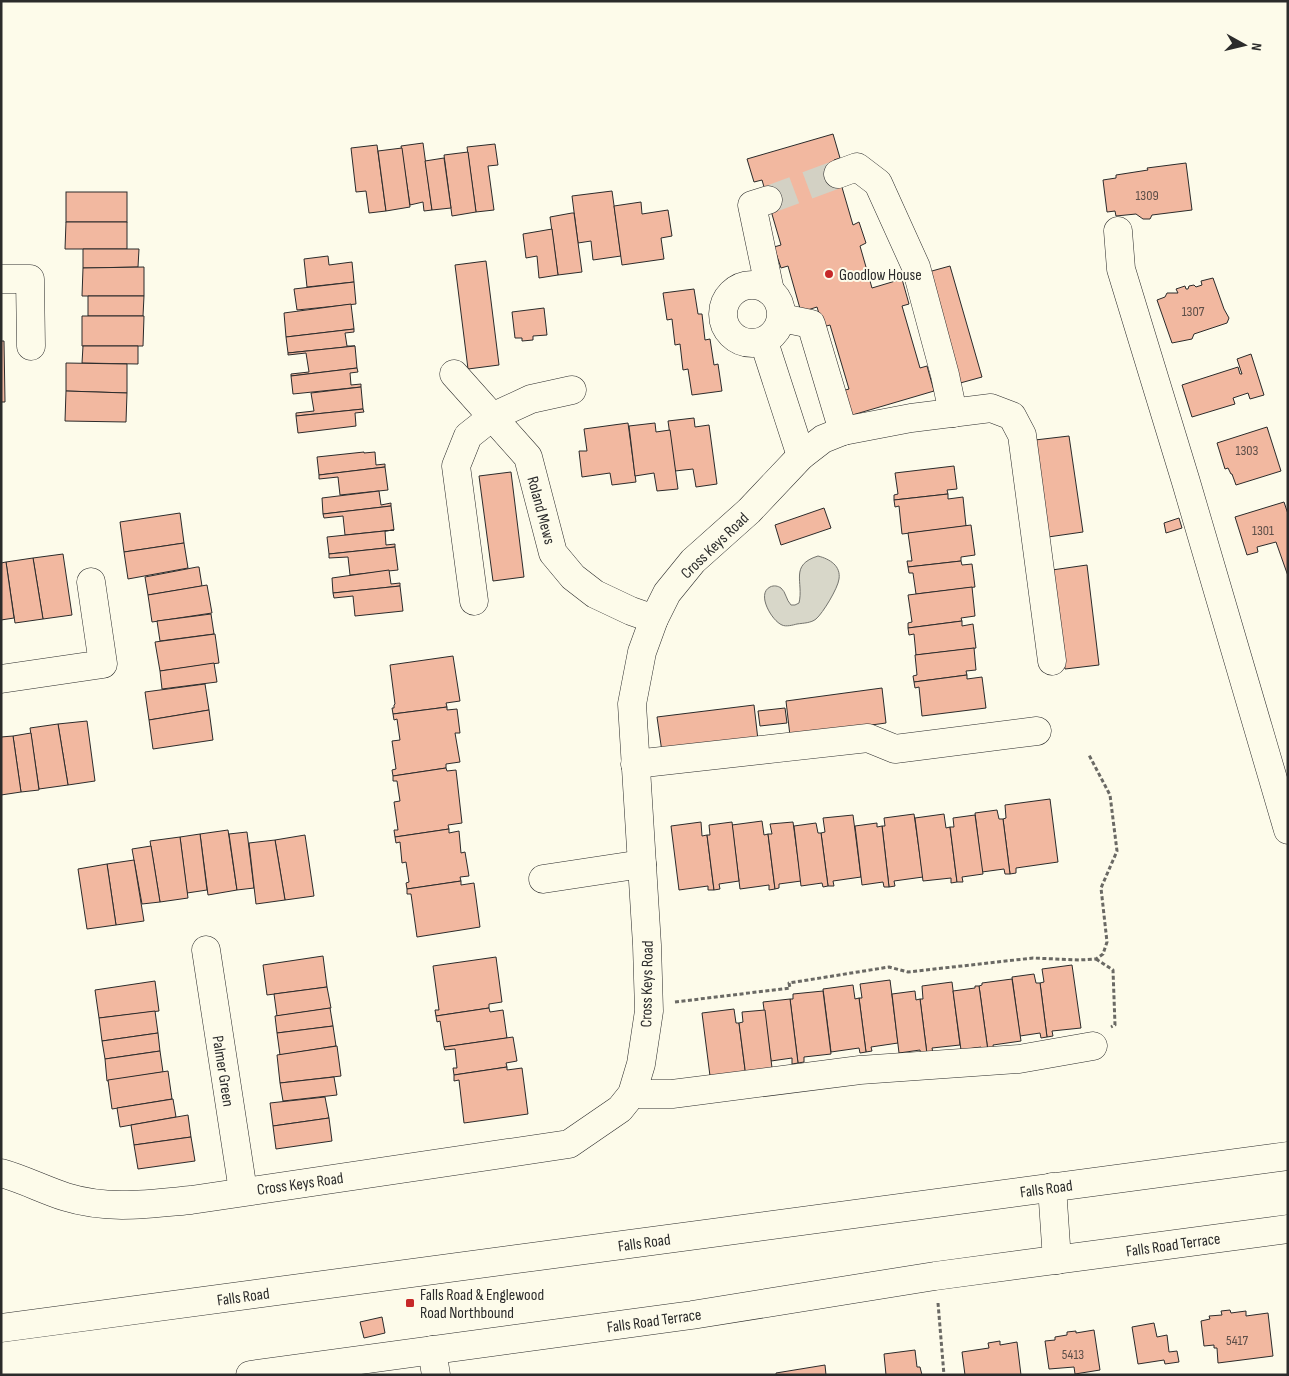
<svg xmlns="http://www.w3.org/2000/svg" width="1289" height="1376" font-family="'Sofia Sans Condensed',sans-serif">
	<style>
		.water { fill: #d8d7c9; stroke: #74746e }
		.building { fill: #f2b8a0; stroke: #2b2b2b }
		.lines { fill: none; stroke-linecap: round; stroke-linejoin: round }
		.minor-tunnel { stroke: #d3d1c4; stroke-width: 28; stroke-dasharray: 28 14; stroke-linecap: butt }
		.minor-casing { stroke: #2b2b2b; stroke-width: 29 }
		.major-casing { stroke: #2b2b2b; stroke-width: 29 }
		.path { stroke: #6a6964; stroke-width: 3; stroke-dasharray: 4 2.5; stroke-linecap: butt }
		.minor { stroke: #fdfbea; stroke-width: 28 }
		.major { stroke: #fdfbea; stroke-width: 28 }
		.poi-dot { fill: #c62828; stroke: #fdfbea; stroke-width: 2 }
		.labels { text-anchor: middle; stroke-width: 4; stroke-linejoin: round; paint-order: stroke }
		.number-label { font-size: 14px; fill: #5d4e48 }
		.poi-label { font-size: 16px; fill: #2b2b2b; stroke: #fdfbea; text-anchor: start }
		.street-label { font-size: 16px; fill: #2b2b2b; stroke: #fdfbea }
	</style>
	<rect width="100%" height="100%" fill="#fdfbea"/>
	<!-- water -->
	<path class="water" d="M 818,556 C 830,559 841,566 839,579 C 838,588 823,613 816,619 C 811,623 804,623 797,624 C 793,625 786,627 782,625 C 772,621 756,594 770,587 C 774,585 778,586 781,588 C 786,592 786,600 791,605 L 795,605 L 799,603 C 804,582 789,565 818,556 Z"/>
	<!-- building -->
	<g class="building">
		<path d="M 833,134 L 840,158 L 834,160 L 853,225 L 859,222 L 866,243 L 860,246 L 872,288 L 902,279 L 909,304 L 902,306 L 920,368 L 927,366 L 934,391 L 849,416 L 842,391 L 849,389 L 830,325 L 823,327 L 817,307 L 801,312 L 788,266 L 781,268 L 774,247 L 781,245 L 762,180 L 754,182 L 747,159 Z"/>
		<path d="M 423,143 L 432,210 L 424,211 L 423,202 L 410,205 L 401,146 Z"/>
		<path d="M 495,144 L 498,165 L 488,166 L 494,210 L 476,212 L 467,147 Z"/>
		<path d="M 377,145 L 386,211 L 369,213 L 366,191 L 356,192 L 351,148 Z"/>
		<path d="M 402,148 L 410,207 L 386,211 L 378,151 Z"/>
		<path d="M 468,152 L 476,212 L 452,216 L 444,155 Z"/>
		<path d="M 444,158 L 451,208 L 432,210 L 425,161 Z"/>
		<path d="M 1186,163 L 1192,210 L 1152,215 L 1150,219 L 1143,219 L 1136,214 L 1116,216 L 1115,211 L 1107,212 L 1103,180 L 1116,178 L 1116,175 L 1148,170 L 1147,168 Z"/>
		<path d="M 612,191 L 621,256 L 593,260 L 591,241 L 578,243 L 572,196 Z"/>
		<rect x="66" y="192" width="61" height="30"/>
		<path d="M 641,202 L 642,214 L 668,210 L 672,236 L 661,238 L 664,259 L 622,265 L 614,206 Z"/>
		<path d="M 572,213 L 574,213 L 582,272 L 558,275 L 550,217 Z"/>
		<path d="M 66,222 L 127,222 L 127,249 L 65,249 Z"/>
		<path d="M 552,229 L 558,275 L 539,278 L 537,256 L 526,258 L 523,234 Z"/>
		<path d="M 83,249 L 139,249 L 138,267 L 83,268 Z"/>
		<path d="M 328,256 L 329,265 L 352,262 L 354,282 L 307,287 L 304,259 Z"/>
		<path d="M 486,261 L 499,365 L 468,369 L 455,265 Z"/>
		<path d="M 950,266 L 982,377 L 953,385 L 921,274 Z"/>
		<path d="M 144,267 L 144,296 L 82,296 L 83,268 Z"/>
		<path d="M 1213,278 L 1224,309 L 1229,318 L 1227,323 L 1194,334 L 1192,339 L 1172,343 L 1157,300 L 1165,297 L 1167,293 L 1178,293 L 1176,289 L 1185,286 L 1186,289 L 1188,289 L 1189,286 L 1194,285 L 1196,287 L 1202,285 L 1201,281 Z"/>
		<path d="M 354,282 L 356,304 L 297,310 L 294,289 Z"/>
		<path d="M 694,289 L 698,314 L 702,314 L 705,340 L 710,339 L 714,365 L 718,364 L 722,391 L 692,395 L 688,369 L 683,370 L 680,344 L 675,345 L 672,319 L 667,320 L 663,293 Z"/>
		<path d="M 88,296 L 144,296 L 143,316 L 88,316 Z"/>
		<path d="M 351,304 L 354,329 L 286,337 L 284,313 Z"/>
		<path d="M 544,308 L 547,335 L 533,336 L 533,340 L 522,341 L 522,338 L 515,338 L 512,312 Z"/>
		<path d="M 82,316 L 144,316 L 143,346 L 82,346 Z"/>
		<path d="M 354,329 L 354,332 L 345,333 L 347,346 L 355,346 L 288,353 L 286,337 Z"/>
		<path d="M 1,341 L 4,341 L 5,402 L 1,402 Z"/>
		<path d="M 83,346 L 138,346 L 138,364 L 82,363 Z"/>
		<path d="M 355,346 L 357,368 L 291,376 L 291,374 L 309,372 L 306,353 L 288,355 L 288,353 Z"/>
		<path d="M 1251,354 L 1264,395 L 1250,399 L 1248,393 L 1233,398 L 1235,404 L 1192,417 L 1182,385 L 1238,367 L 1240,374 L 1242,374 L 1237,359 Z"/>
		<path d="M 66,363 L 127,364 L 127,393 L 66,391 Z"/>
		<path d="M 357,368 L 358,372 L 350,373 L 351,385 L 361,384 L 361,387 L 293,394 L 291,376 Z"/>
		<path d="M 361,387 L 363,409 L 296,416 L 296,413 L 314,411 L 311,393 Z"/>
		<path d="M 66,391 L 127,393 L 126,422 L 65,421 Z"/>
		<path d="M 363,409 L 364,412 L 355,413 L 356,426 L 298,433 L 296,416 Z"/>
		<path d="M 694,418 L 695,427 L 709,425 L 717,484 L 696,487 L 693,469 L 675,471 L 668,421 Z"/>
		<path d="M 628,423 L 636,482 L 612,485 L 610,473 L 582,477 L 579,451 L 587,451 L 584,429 Z"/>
		<path d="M 655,423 L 656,432 L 670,430 L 678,489 L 657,491 L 654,473 L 635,476 L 629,426 Z"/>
		<path d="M 1267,427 L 1281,471 L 1236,485 L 1232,474 L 1231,474 L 1228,468 L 1225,469 L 1217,443 Z"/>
		<path d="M 1069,436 L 1083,532 L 1048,537 L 1035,440 Z"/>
		<path d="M 364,452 L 364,453 L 375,452 L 376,465 L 385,464 L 385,467 L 319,475 L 317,457 Z"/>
		<path d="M 954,466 L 957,489 L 947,490 L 948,494 L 894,500 L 894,495 L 898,494 L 895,473 Z"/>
		<path d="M 385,467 L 388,490 L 340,495 L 338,477 L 319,479 L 319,475 Z"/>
		<path d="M 511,472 L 524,577 L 493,581 L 479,476 Z"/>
		<path d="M 379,491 L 381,505 L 391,503 L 391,506 L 323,514 L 322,498 Z"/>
		<path d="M 948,494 L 948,499 L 963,497 L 966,526 L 902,534 L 899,506 L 895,507 L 894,500 Z"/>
		<path d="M 1284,502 L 1288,514 L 1288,576 L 1276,542 L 1257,547 L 1258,552 L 1247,555 L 1235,517 Z"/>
		<path d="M 391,506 L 394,530 L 345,535 L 343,516 L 324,518 L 323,514 Z"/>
		<path d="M 824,508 L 831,528 L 781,545 L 775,525 Z"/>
		<path d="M 180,513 L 184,543 L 124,552 L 120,522 Z"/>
		<path d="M 1179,518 L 1182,528 L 1166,533 L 1164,523 Z"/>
		<path d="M 971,525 L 975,555 L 961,557 L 961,561 L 908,567 L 907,561 L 912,561 L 908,533 Z"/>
		<path d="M 394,530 L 385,531 L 386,545 L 395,544 L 395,547 L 329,554 L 327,537 Z"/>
		<path d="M 184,543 L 188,568 L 128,579 L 124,552 Z"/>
		<path d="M 395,547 L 398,570 L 350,575 L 348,557 L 329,558 L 329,554 Z"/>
		<path d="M 63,554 L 72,615 L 43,619 L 33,558 Z"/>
		<path d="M 33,558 L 43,619 L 15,623 L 6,562 Z"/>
		<path d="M 961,561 L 962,565 L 972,564 L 975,587 L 916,594 L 913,573 L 909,573 L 908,567 Z"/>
		<path d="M 6,562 L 14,618 L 1,620 L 1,563 Z"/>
		<path d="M 1087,565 L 1099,665 L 1065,669 L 1052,570 Z"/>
		<path d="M 197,567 L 199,567 L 202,586 L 148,595 L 145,577 Z"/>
		<path d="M 389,570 L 391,584 L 400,583 L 400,586 L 333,593 L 332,578 Z"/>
		<path d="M 207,585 L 212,613 L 152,622 L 148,595 Z"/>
		<path d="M 400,586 L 403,611 L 355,616 L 353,596 L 334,598 L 333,593 Z"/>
		<path d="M 972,587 L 975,616 L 961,618 L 962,621 L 908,628 L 908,623 L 912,622 L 908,595 Z"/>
		<path d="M 211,614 L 214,634 L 160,641 L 157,621 Z"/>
		<path d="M 962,621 L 962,626 L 973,624 L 976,648 L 916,655 L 914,634 L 909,635 L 908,628 Z"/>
		<path d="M 215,634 L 219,663 L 160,671 L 155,642 Z"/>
		<path d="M 974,648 L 976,670 L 966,671 L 967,675 L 914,682 L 913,676 L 917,675 L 915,655 Z"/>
		<path d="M 453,656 L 460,701 L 446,703 L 447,707 L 393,714 L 392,708 L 394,708 L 394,705 L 395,704 L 390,665 Z"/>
		<path d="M 214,663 L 217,682 L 162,689 L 160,671 Z"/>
		<path d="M 967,675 L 967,679 L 982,677 L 986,708 L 922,716 L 919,687 L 915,688 L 914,682 Z"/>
		<path d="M 205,684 L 209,710 L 149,720 L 145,692 Z"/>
		<path d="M 882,688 L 886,723 L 790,736 L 786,701 Z"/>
		<path d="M 754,705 L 758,740 L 662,752 L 657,717 Z"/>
		<path d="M 447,707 L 447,710 L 457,709 L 460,733 L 455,733 L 460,762 L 446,764 L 446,768 L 393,776 L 392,770 L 396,769 L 392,741 L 400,740 L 397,719 L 394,720 L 393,714 Z"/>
		<path d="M 785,708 L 787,723 L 760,726 L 758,711 Z"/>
		<path d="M 209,710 L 213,740 L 153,749 L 149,720 Z"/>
		<path d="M 87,721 L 95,781 L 68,785 L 58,724 Z"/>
		<path d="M 58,724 L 68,785 L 39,789 L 30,728 Z"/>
		<path d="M 31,733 L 39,790 L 21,792 L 13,736 Z"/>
		<path d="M 13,736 L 21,792 L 1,795 L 1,737 Z"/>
		<path d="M 446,768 L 447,771 L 456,770 L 462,823 L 448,825 L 449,829 L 395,837 L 394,830 L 398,830 L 394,802 L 400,801 L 397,781 L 393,781 L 393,776 Z"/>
		<path d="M 1050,799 L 1058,862 L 1016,868 L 1016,873 L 1010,874 L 1003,819 L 1006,818 L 1005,805 Z"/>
		<path d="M 997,810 L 999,819 L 1003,819 L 1010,874 L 1005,874 L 1004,869 L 982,872 L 975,813 Z"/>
		<path d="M 914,814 L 923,877 L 894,881 L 895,886 L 889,887 L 882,826 L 885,826 L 884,818 Z"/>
		<path d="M 944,814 L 946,828 L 950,827 L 957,882 L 951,883 L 951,878 L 923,881 L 915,818 Z"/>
		<path d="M 853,815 L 861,877 L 833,881 L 834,886 L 828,886 L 821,833 L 825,832 L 823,818 Z"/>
		<path d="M 975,815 L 983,874 L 962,877 L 963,882 L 957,882 L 950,827 L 954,827 L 953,818 Z"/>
		<path d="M 762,821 L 764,835 L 768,834 L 775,889 L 769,890 L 769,885 L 740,889 L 732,825 Z"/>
		<path d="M 701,822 L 702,836 L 707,835 L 714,890 L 708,890 L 708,886 L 679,890 L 671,826 Z"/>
		<path d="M 732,822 L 739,881 L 719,884 L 720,889 L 714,890 L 707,835 L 710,835 L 709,825 Z"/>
		<path d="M 793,822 L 801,881 L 779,884 L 779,888 L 775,889 L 768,834 L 772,834 L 770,824 Z"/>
		<path d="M 816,823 L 818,833 L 821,833 L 828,886 L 823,887 L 822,883 L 801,886 L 794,826 Z"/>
		<path d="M 877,823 L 877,827 L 882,826 L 889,887 L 884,887 L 883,882 L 862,885 L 855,826 Z"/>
		<path d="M 449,829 L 449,833 L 459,831 L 461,853 L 465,852 L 469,876 L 460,877 L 461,881 L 407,889 L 406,883 L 409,882 L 406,862 L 402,863 L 400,842 L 396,843 L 395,837 Z"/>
		<path d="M 228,830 L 237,890 L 208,895 L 200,834 Z"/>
		<path d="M 247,832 L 254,888 L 237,890 L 229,834 Z"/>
		<path d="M 200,834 L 207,890 L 187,893 L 180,837 Z"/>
		<path d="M 305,835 L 314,896 L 285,900 L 275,840 Z"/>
		<path d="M 180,837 L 188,898 L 160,902 L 150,841 Z"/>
		<path d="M 275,840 L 285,900 L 256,904 L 249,843 Z"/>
		<path d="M 151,846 L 160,902 L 142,904 L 132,849 Z"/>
		<path d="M 134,860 L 144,921 L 116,925 L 107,864 Z"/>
		<path d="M 107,864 L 116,925 L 87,929 L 78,869 Z"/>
		<path d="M 461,881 L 461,885 L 474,883 L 480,927 L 417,937 L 411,894 L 407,894 L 407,889 Z"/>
		<path d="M 323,956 L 327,987 L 267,995 L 263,965 Z"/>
		<path d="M 496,957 L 502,1002 L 489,1004 L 489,1008 L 436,1016 L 435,1010 L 439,1010 L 433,966 Z"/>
		<path d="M 1072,965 L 1081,1028 L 1052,1031 L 1053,1036 L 1047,1037 L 1040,983 L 1044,982 L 1042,969 Z"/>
		<path d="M 1034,974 L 1036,983 L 1040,983 L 1047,1037 L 1041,1038 L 1040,1033 L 1020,1036 L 1012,977 Z"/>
		<path d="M 1012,979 L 1021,1041 L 993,1045 L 994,1051 L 988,1051 L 979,986 L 982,985 L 982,983 Z"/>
		<path d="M 890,980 L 898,1043 L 871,1047 L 872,1051 L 866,1052 L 859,998 L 862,998 L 860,984 Z"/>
		<path d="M 155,981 L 159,1011 L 99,1018 L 95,990 Z"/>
		<path d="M 952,982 L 960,1045 L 932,1048 L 933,1053 L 927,1054 L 920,999 L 923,999 L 922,986 Z"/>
		<path d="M 853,985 L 855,999 L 859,998 L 866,1052 L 860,1053 L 859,1048 L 831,1052 L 823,989 Z"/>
		<path d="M 975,986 L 979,986 L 988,1051 L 982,1052 L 981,1047 L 961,1050 L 953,991 L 975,988 Z"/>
		<path d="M 327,987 L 331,1008 L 277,1016 L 274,994 Z"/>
		<path d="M 823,991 L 831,1054 L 804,1057 L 804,1062 L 798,1063 L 790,999 L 793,999 L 793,994 Z"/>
		<path d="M 915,991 L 916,1000 L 920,999 L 927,1054 L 921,1055 L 920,1050 L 899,1053 L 892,994 Z"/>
		<path d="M 790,999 L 798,1063 L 792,1064 L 792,1058 L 771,1061 L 763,1002 Z"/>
		<path d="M 330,1008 L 333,1026 L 277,1033 L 275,1016 Z"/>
		<path d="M 489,1008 L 490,1012 L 503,1010 L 507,1038 L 444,1047 L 440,1021 L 437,1022 L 436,1016 Z"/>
		<path d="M 734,1009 L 736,1023 L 739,1023 L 746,1077 L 710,1076 L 702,1013 Z"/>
		<path d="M 765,1010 L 772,1068 L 746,1077 L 739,1023 L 743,1022 L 742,1012 Z"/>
		<path d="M 155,1011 L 158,1033 L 102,1041 L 99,1018 Z"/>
		<path d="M 333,1026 L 336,1046 L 280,1055 L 277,1033 Z"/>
		<path d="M 158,1033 L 160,1051 L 105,1059 L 102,1041 Z"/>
		<path d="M 513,1037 L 517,1061 L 506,1063 L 507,1067 L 454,1075 L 453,1068 L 457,1068 L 455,1049 L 445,1050 L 444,1047 Z"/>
		<path d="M 337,1046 L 341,1076 L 280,1083 L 277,1055 Z"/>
		<path d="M 160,1051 L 163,1072 L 107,1081 L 105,1059 Z"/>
		<path d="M 507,1067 L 507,1070 L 522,1068 L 528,1114 L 464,1123 L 459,1080 L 454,1081 L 454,1075 Z"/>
		<path d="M 168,1071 L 172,1099 L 112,1109 L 108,1080 Z"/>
		<path d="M 334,1077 L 337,1095 L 283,1101 L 280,1083 Z"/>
		<path d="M 325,1097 L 329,1118 L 273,1126 L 270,1103 Z"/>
		<path d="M 173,1099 L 176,1117 L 120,1127 L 117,1108 Z"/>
		<path d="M 188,1115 L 191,1137 L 134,1145 L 131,1125 Z"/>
		<path d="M 329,1118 L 332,1141 L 276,1149 L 273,1126 Z"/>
		<path d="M 191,1137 L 195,1161 L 138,1169 L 134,1145 Z"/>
		<path d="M 1230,1310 L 1231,1313 L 1246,1311 L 1246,1316 L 1268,1313 L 1273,1356 L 1218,1363 L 1217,1348 L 1214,1348 L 1214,1345 L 1204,1346 L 1201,1321 L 1210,1319 L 1209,1316 L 1222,1315 L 1221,1311 Z"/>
		<path d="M 382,1317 L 385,1333 L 364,1338 L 360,1322 Z"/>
		<path d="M 1154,1323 L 1157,1337 L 1167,1335 L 1169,1352 L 1177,1351 L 1179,1362 L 1165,1364 L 1164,1360 L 1138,1364 L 1132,1327 Z"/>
		<path d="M 1094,1330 L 1100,1370 L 1075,1374 L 1074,1367 L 1049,1369 L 1045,1341 L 1055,1340 L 1055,1337 L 1067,1335 L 1067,1332 L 1076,1331 L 1076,1333 Z"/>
		<path d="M 1000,1341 L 1000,1345 L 1017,1342 L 1021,1375 L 965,1375 L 962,1352 L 989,1348 L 988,1343 Z"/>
		<path d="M 915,1350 L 917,1367 L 920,1367 L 922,1375 L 886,1375 L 884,1354 Z"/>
		<path d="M 825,1365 L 826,1375 L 776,1375 L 776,1373 Z"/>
	</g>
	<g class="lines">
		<!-- minor-tunnel -->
		<path class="minor-tunnel" d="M 768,200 L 838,174"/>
		<defs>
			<g id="minor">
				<path d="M 838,174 L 857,167 L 878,183 L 916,267 L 945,375 L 953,413"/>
				<path d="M 768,200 L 752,205 L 770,291"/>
				<path d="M 1118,231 L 1121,269 L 1186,482 L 1288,830"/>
				<path d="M 1,279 L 30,279 L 31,346"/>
				<circle cx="752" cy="314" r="29"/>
				<path d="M 782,318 L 811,324 L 843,431"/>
				<path d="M 764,342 L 801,456"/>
				<path d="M 454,374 L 528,457 L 553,553 L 573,577 L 595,594 L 631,611 L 654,619"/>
				<path d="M 474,601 L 456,466 L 468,436 L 492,417 L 531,399 L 572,390"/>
				<path d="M 1,679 L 103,664 L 91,582"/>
				<path d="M 635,764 L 868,738 L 895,749 L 1037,731"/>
				<path d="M 543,879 L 642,864"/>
				<path d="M 206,950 L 243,1191"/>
				<path d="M 632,1094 L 672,1094 L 860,1070 L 1019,1059 L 1093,1046"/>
				<path d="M 1,1173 C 23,1179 44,1190 66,1197 C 108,1210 148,1204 191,1200 L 569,1144 L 620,1109 L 632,1094 L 641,1064 L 649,1011 L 647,945 L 632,704 L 642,652 L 654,619 L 667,593 L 693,561 L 749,511 L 801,456 L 823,439 L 843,431 L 911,418 L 991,408 L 1012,416 L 1022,435 L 1052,661"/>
				<path d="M 1052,1187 L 1057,1260"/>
				<path d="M 432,1350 L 436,1375"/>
				<path d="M 250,1375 L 692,1315 L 935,1276 L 1288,1229"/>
			</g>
			<path id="major" d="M 1,1328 L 1288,1156"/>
		</defs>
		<!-- minor casing -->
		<use href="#minor" class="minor-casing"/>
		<!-- major casing -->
		<use href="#major" class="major-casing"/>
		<!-- path -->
		<g class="path">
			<path d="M 1096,959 L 1113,970 L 1115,1025 L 1111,1027"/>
			<path d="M 675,1002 L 790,988 L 789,983 L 889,967 L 908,972 L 1033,958 L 1079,960 L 1096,959 L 1103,954 L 1107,942 L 1101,888 L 1117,851 L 1110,795 L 1089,755"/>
			<path d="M 938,1303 L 944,1375"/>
		</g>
		<!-- minor -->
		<use href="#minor" class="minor"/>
		<!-- major -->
		<use href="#major" class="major"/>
	</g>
	<!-- markers -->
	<g class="poi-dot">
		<circle cx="829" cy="274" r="5"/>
		<rect x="405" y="1298" width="10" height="10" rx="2.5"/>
	</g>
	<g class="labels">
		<!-- number labels -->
		<g class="number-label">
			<text x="1147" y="200">1309</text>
			<text x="1193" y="316">1307</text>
			<text x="1247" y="455">1303</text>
			<text x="1263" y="535">1301</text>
			<text x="1237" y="1345">5417</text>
			<text x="1073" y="1359">5413</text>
		</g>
		<!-- poi labels -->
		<g class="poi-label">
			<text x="839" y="280">Goodlow House</text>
			<text x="420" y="1300">Falls Road &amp; Englewood<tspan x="420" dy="18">Road Northbound</tspan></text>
		</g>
		<!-- street labels -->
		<g class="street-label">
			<text transform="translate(542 510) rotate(75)" y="6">Roland Mews</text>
			<text transform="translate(714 545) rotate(-44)" y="6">Cross Keys Road</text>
			<text transform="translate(646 984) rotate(-89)" y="6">Cross Keys Road</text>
			<text transform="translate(224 1071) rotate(81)" y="6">Palmer Green</text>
			<text transform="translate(300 1183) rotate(-8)" y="6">Cross Keys Road</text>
			<text transform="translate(1046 1188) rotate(-8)" y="6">Falls Road</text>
			<text transform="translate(644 1242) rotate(-8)" y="6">Falls Road</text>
			<text transform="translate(1173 1244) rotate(-8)" y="6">Falls Road Terrace</text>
			<text transform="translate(243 1296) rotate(-8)" y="6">Falls Road</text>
			<text transform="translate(654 1320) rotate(-8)" y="6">Falls Road Terrace</text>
		</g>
	</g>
	<!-- border -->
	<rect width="1289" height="1376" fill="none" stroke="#2b2b2b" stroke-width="5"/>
	<!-- north arrow -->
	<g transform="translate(1244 45) rotate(98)" stroke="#fdfbea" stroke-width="4" paint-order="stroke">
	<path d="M0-4L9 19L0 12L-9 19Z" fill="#2b2b2b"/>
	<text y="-8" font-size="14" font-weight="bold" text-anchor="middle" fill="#2b2b2b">N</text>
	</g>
</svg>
